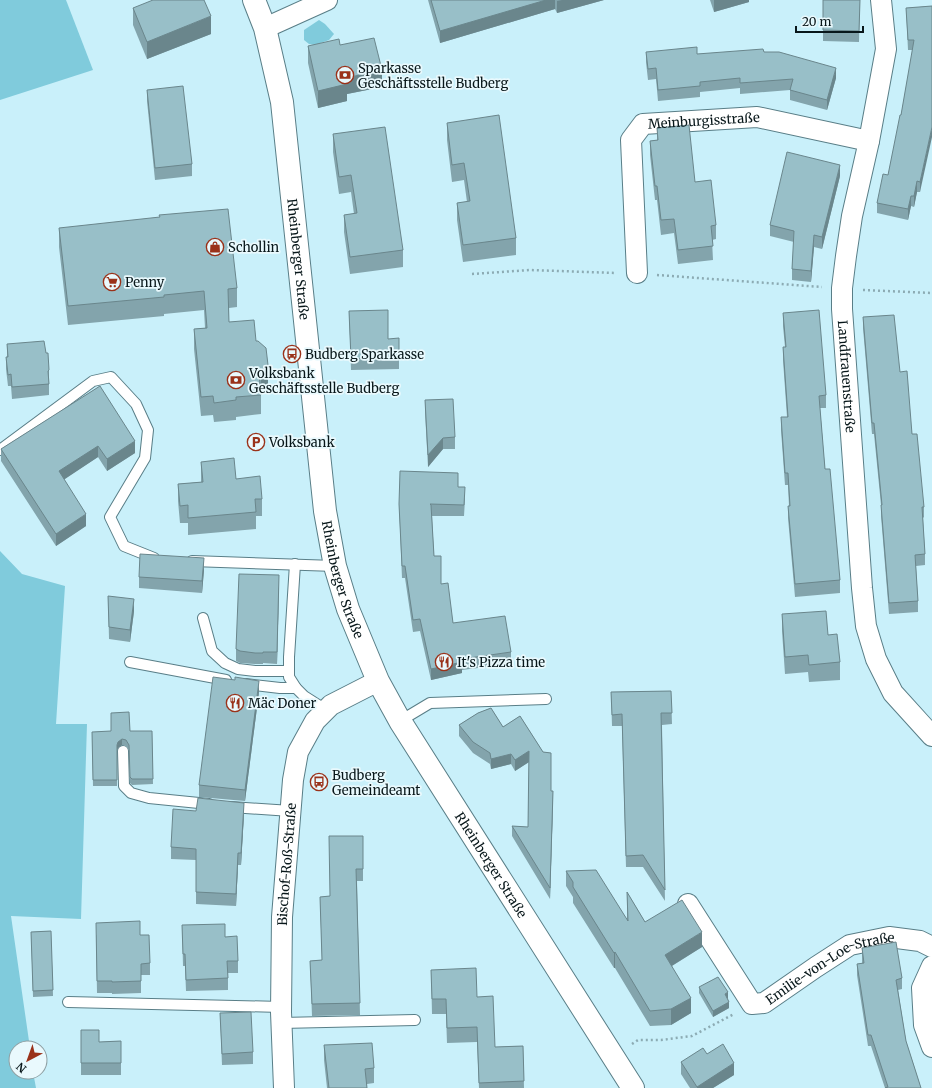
<svg xmlns="http://www.w3.org/2000/svg" width="932" height="1088" font-family="Merriweather,serif">
	<style>
		.grass { fill: #80cbdc }
		.lines { fill: none; stroke-linecap: round; stroke-linejoin: round }
		.service-casing { stroke: #597e87; stroke-width: 12 }
		.minor-casing { stroke: #597e87; stroke-width: 22 }
		.secondary-casing { stroke: #597e87; stroke-width: 24 }
		.path { stroke: #8cabb3; stroke-width: 2.5; stroke-dasharray: 2 3; stroke-linecap: butt }
		.service { stroke: #fff; stroke-width: 10 }
		.minor { stroke: #fff; stroke-width: 20 }
		.secondary { stroke: #fff; stroke-width: 22 }
		.wall { fill: #83a4ac }
		.shaded-wall { fill: #6a868c }
		.building { fill: #98bfc8; stroke: #6a868c }
		.labels { text-anchor: middle; stroke-width: 3.5; stroke-linejoin: round; paint-order: stroke }
		.poi-label { font-size: 13px; fill: #08171a; stroke: #e9f9fd; text-anchor: start }
		.street-label { font-size: 13px; fill: #08171a; stroke: #e9f9fd }
	</style>
	<rect width="100%" height="100%" fill="#c9f0fa"/>
	<!-- grass -->
	<g class="grass">
		<path d="M 0,0 L 66,0 L 93,70 L 0,100 Z"/>
		<path d="M 319,20 L 325,24 L 334,34 L 329,40 L 315,45 L 309,44 L 304,40 L 304,30 Z"/>
		<path d="M 0,551 L 22,574 L 65,586 L 56,724 L 87,724 L 81,919 L 11,916 L 30,1048 L 16,1048 L 16,1072 L 33,1072 L 36,1088 L 0,1088 Z"/>
	</g>
	<g class="lines">
		<defs>
			<g id="service">
				<path d="M 0,450 L 93,381 L 111,377 L 136,404 L 148,430 L 145,458 L 110,517 L 124,546 L 154,558"/>
				<path d="M 192,561 L 335,566"/>
				<path d="M 295,564 L 289,657 L 289,677 L 296,688 L 304,696 L 326,710"/>
				<path d="M 203,618 L 212,651 L 225,663 L 238,669 L 255,671 L 289,671"/>
				<path d="M 130,662 L 226,680"/>
				<path d="M 246,684 L 280,688 L 296,688"/>
				<path d="M 400,721 L 430,703 L 546,699"/>
				<path d="M 123,751 L 124,786 L 131,793 L 149,798 L 209,804"/>
				<path d="M 231,807 L 291,811"/>
				<path d="M 68,1002 L 281,1007"/>
				<path d="M 281,1023 L 415,1020"/>
			</g>
			<g id="minor">
				<path id="s1" d="M 881,0 L 886,49 L 869,141 L 852,216 L 846,256 L 842,288 L 842,309 L 862,588 L 866,626 L 876,659 L 893,693 L 932,736"/>
				<path d="M 265,28 L 327,0"/>
				<path id="s2" d="M 637,273 L 631,140 L 643,124 L 757,117 L 869,141"/>
				<path id="s3" d="M 688,904 L 752,1004 L 764,1003 L 816,967 L 850,945 L 889,937 L 920,941 L 932,947"/>
				<path d="M 932,966 L 922,988 L 924,1025 L 932,1047"/>
				<path id="s4" d="M 284,1088 L 281,1012 L 282,917 L 293,780 L 298,752 L 315,721 L 331,705 L 378,681"/>
			</g>
			<g id="secondary">
				<path id="s5" d="M 254,0 L 265,28 L 282,102 L 325,511 L 335,566 L 348,609 L 378,681 L 400,721 L 633,1088"/>
			</g>
		</defs>
		<!-- service casing -->
		<use href="#service" class="service-casing"/>
		<!-- minor casing -->
		<use href="#minor" class="minor-casing"/>
		<!-- secondary casing -->
		<use href="#secondary" class="secondary-casing"/>
		<!-- path -->
		<g class="path">
			<path d="M 472,274 L 530,270 L 616,273"/>
			<path d="M 657,275 L 822,287"/>
			<path d="M 863,290 L 932,293"/>
			<path d="M 632,1044 L 638,1040 L 661,1040 L 692,1036 L 734,1014"/>
		</g>
		<!-- service -->
		<use href="#service" class="service"/>
		<!-- minor -->
		<use href="#minor" class="minor"/>
		<!-- secondary -->
		<use href="#secondary" class="secondary"/>
	</g>
	<!-- wall -->
	<g class="wall">
		<path d="M 428,0 L 604,0 L 557,13 L 555,9 L 440,43 Z"/>
		<path d="M 710,0 L 749,0 L 749,2 L 714,12 Z"/>
		<path d="M 860,0 L 859,42 L 823,41 L 823,30 Z"/>
		<path d="M 932,6 L 920,192 L 917,192 L 914,207 L 911,206 L 908,220 L 877,213 L 877,203 L 888,175 L 901,115 L 913,50 L 908,50 L 906,8 Z"/>
		<path d="M 133,8 L 211,34 L 147,59 L 133,25 Z"/>
		<path d="M 340,45 L 382,87 L 347,94 L 347,101 L 318,108 L 308,63 L 308,46 Z"/>
		<path d="M 646,52 L 697,54 L 764,52 L 836,78 L 827,110 L 790,100 L 790,90 L 740,94 L 740,88 L 700,92 L 700,97 L 658,101 L 656,79 L 648,80 L 646,62 Z"/>
		<path d="M 147,90 L 192,164 L 192,176 L 155,180 L 147,101 Z"/>
		<path d="M 447,123 L 516,238 L 516,255 L 463,262 L 457,220 L 457,203 L 467,202 L 464,180 L 452,182 L 447,140 Z"/>
		<path d="M 657,128 L 695,182 L 716,225 L 716,239 L 712,240 L 713,260 L 678,264 L 674,233 L 661,235 L 657,200 L 655,200 L 650,155 L 650,141 L 657,140 Z"/>
		<path d="M 333,134 L 403,250 L 403,267 L 350,274 L 344,232 L 344,215 L 354,214 L 351,192 L 339,194 L 333,152 Z"/>
		<path d="M 840,176 L 822,249 L 814,247 L 811,282 L 792,280 L 792,269 L 794,242 L 770,236 L 770,225 Z"/>
		<path d="M 59,228 L 237,288 L 237,307 L 229,308 L 229,322 L 256,341 L 268,384 L 261,393 L 261,414 L 236,417 L 236,420 L 214,422 L 213,415 L 201,416 L 194,349 L 194,329 L 205,328 L 204,310 L 164,314 L 164,316 L 68,325 L 59,247 Z"/>
		<path d="M 349,311 L 388,339 L 399,357 L 399,369 L 351,370 Z"/>
		<path d="M 783,313 L 826,395 L 826,408 L 820,408 L 825,469 L 840,580 L 840,593 L 795,597 L 788,518 L 788,506 L 789,506 L 788,485 L 785,485 L 781,430 L 781,417 L 787,417 L 783,360 L 783,347 L 785,347 L 783,326 Z"/>
		<path d="M 863,317 L 900,372 L 912,434 L 924,507 L 924,517 L 923,518 L 925,554 L 925,565 L 916,566 L 918,601 L 918,612 L 889,614 L 881,516 L 881,505 L 874,434 L 872,434 L 863,328 Z"/>
		<path d="M 7,344 L 46,353 L 49,370 L 49,395 L 12,399 L 11,386 L 8,386 L 6,369 L 6,357 L 7,357 Z"/>
		<path d="M 100,386 L 135,453 L 107,471 L 98,457 L 64,479 L 86,526 L 56,546 L 1,461 L 1,449 Z"/>
		<path d="M 425,400 L 455,437 L 455,449 L 443,449 L 428,467 L 425,412 Z"/>
		<path d="M 201,462 L 236,479 L 262,499 L 262,516 L 256,516 L 256,529 L 188,535 L 188,523 L 180,523 L 178,501 L 178,484 L 201,482 Z"/>
		<path d="M 458,487 L 465,499 L 464,516 L 432,516 L 434,556 L 441,584 L 453,623 L 511,652 L 511,664 L 462,670 L 462,673 L 431,680 L 420,631 L 413,632 L 405,578 L 402,578 L 399,504 Z"/>
		<path d="M 204,570 L 202,593 L 139,588 L 139,577 Z"/>
		<path d="M 279,587 L 277,664 L 263,663 L 263,664 L 255,664 L 240,663 L 236,661 L 236,649 Z"/>
		<path d="M 108,596 L 134,611 L 130,642 L 109,639 Z"/>
		<path d="M 782,614 L 828,635 L 840,662 L 840,680 L 809,682 L 808,672 L 785,674 L 782,631 Z"/>
		<path d="M 671,691 L 672,724 L 662,725 L 665,901 L 643,867 L 626,867 L 622,726 L 612,726 L 611,692 Z"/>
		<path d="M 259,692 L 245,801 L 199,797 L 199,785 Z"/>
		<path d="M 491,708 L 503,727 L 520,716 L 543,752 L 551,753 L 551,791 L 553,791 L 553,802 L 550,899 L 512,836 L 512,826 L 528,827 L 529,762 L 515,771 L 511,764 L 491,769 L 490,764 L 473,753 L 459,736 L 459,725 L 478,713 Z"/>
		<path d="M 152,731 L 153,784 L 132,785 L 130,783 L 129,750 L 126,746 L 122,745 L 118,748 L 117,750 L 117,786 L 93,786 L 92,732 Z"/>
		<path d="M 244,814 L 241,865 L 238,865 L 236,906 L 196,904 L 196,860 L 171,859 L 171,847 Z"/>
		<path d="M 363,836 L 363,881 L 357,881 L 360,1015 L 312,1016 L 310,961 L 322,960 L 320,897 L 330,896 Z"/>
		<path d="M 566,871 L 627,921 L 627,892 L 645,922 L 702,947 L 672,966 L 691,1013 L 671,1025 L 650,1026 L 615,968 L 614,968 L 573,903 L 573,897 L 566,886 Z"/>
		<path d="M 182,925 L 225,937 L 238,961 L 238,973 L 228,973 L 228,990 L 186,991 L 185,966 L 183,966 Z"/>
		<path d="M 51,931 L 53,996 L 33,997 L 31,932 Z"/>
		<path d="M 96,935 L 140,935 L 150,963 L 150,975 L 141,975 L 141,993 L 112,994 L 112,993 L 97,993 Z"/>
		<path d="M 862,948 L 902,978 L 902,989 L 898,990 L 906,1041 L 921,1088 L 885,1088 L 871,1046 L 868,1046 L 857,975 L 857,964 L 862,963 Z"/>
		<path d="M 431,970 L 477,997 L 495,1047 L 523,1046 L 524,1088 L 479,1088 L 477,1042 L 447,1043 L 446,1014 L 432,1014 Z"/>
		<path d="M 699,987 L 728,998 L 729,1008 L 713,1017 L 699,993 Z"/>
		<path d="M 220,1013 L 253,1052 L 253,1064 L 222,1065 Z"/>
		<path d="M 81,1030 L 99,1042 L 121,1041 L 121,1075 L 81,1075 Z"/>
		<path d="M 324,1045 L 374,1068 L 374,1083 L 367,1084 L 367,1088 L 327,1088 L 324,1060 Z"/>
		<path d="M 707,1054 L 734,1075 L 713,1088 L 690,1088 L 681,1074 L 681,1062 Z"/>
	</g>
	<!-- shaded-wall -->
	<g class="shaded-wall">
		<path d="M 546,0 L 555,0 L 555,9 L 440,43 L 440,31 Z"/>
		<path d="M 562,0 L 604,0 L 557,13 L 557,1 Z"/>
		<path d="M 714,0 L 749,0 L 749,2 L 714,12 Z"/>
		<path d="M 211,16 L 211,34 L 147,59 L 147,42 Z"/>
		<path d="M 836,68 L 836,78 L 827,110 L 827,100 Z"/>
		<path d="M 382,70 L 382,87 L 347,94 L 347,101 L 318,108 L 318,91 L 346,78 Z"/>
		<path d="M 932,127 L 932,137 L 920,192 L 920,182 Z"/>
		<path d="M 840,165 L 840,176 L 822,249 L 822,237 Z"/>
		<path d="M 917,181 L 917,192 L 914,207 L 914,196 Z"/>
		<path d="M 911,196 L 911,206 L 908,220 L 908,209 Z"/>
		<path d="M 814,235 L 814,247 L 811,282 L 811,271 Z"/>
		<path d="M 268,365 L 268,384 L 261,393 L 261,373 Z"/>
		<path d="M 443,438 L 443,449 L 428,467 L 428,455 Z"/>
		<path d="M 135,441 L 135,453 L 107,471 L 107,459 Z"/>
		<path d="M 98,446 L 98,457 L 59,483 L 59,471 Z"/>
		<path d="M 86,514 L 86,526 L 56,546 L 56,534 Z"/>
		<path d="M 204,558 L 204,570 L 202,593 L 202,581 Z"/>
		<path d="M 279,575 L 279,587 L 277,664 L 277,652 Z"/>
		<path d="M 134,599 L 134,611 L 130,642 L 130,630 Z"/>
		<path d="M 462,662 L 462,673 L 431,680 L 431,669 Z"/>
		<path d="M 259,681 L 259,692 L 245,801 L 245,790 Z"/>
		<path d="M 122,739 L 122,745 L 118,748 L 117,751 L 117,745 L 118,742 Z"/>
		<path d="M 529,751 L 529,762 L 515,771 L 515,760 Z"/>
		<path d="M 511,754 L 511,764 L 491,769 L 491,759 Z"/>
		<path d="M 553,791 L 553,802 L 550,899 L 550,888 Z"/>
		<path d="M 244,803 L 244,814 L 241,865 L 241,853 Z"/>
		<path d="M 238,853 L 238,865 L 236,906 L 236,894 Z"/>
		<path d="M 702,932 L 702,947 L 665,970 L 665,955 Z"/>
		<path d="M 615,952 L 615,968 L 614,968 L 614,953 Z"/>
		<path d="M 728,992 L 728,998 L 725,1000 L 725,994 Z"/>
		<path d="M 691,998 L 691,1013 L 671,1025 L 671,1009 Z"/>
		<path d="M 729,1002 L 729,1008 L 713,1017 L 713,1011 Z"/>
		<path d="M 734,1063 L 734,1075 L 713,1088 L 697,1088 L 697,1087 Z"/>
	</g>
	<!-- building -->
	<g class="building">
		<path d="M 153,0 L 204,0 L 211,16 L 147,42 L 133,8 Z"/>
		<path d="M 431,0 L 546,0 L 440,31 Z"/>
		<path d="M 823,0 L 860,0 L 859,31 L 823,30 Z"/>
		<path d="M 932,6 L 932,127 L 920,182 L 917,181 L 914,196 L 911,196 L 908,209 L 877,203 L 883,174 L 888,175 L 900,115 L 901,115 L 914,40 L 908,40 L 906,8 Z"/>
		<path d="M 374,38 L 382,70 L 346,78 L 347,84 L 318,91 L 308,46 L 339,39 L 340,45 Z"/>
		<path d="M 697,47 L 697,54 L 763,49 L 764,52 L 779,52 L 836,68 L 827,100 L 790,90 L 793,79 L 740,83 L 740,78 L 700,82 L 700,86 L 658,90 L 656,68 L 648,69 L 646,52 Z"/>
		<path d="M 183,86 L 192,164 L 155,168 L 147,90 Z"/>
		<path d="M 499,115 L 516,238 L 463,245 L 457,203 L 470,201 L 464,163 L 452,165 L 447,123 Z"/>
		<path d="M 689,125 L 695,182 L 711,180 L 716,225 L 711,226 L 713,246 L 678,250 L 674,219 L 661,220 L 657,186 L 655,186 L 650,141 L 658,140 L 657,128 Z"/>
		<path d="M 385,127 L 403,250 L 350,257 L 344,215 L 357,213 L 351,175 L 339,177 L 333,134 Z"/>
		<path d="M 787,152 L 840,165 L 822,237 L 814,235 L 811,271 L 792,269 L 794,231 L 770,225 Z"/>
		<path d="M 228,209 L 237,288 L 228,289 L 229,322 L 254,320 L 256,341 L 258,341 L 266,348 L 268,365 L 261,373 L 259,374 L 261,395 L 236,397 L 236,400 L 214,403 L 213,396 L 201,397 L 194,329 L 207,328 L 204,291 L 164,295 L 164,297 L 68,306 L 59,228 L 160,217 L 159,215 Z"/>
		<path d="M 388,310 L 388,339 L 399,338 L 399,357 L 351,359 L 349,311 Z"/>
		<path d="M 819,310 L 826,395 L 819,396 L 825,469 L 830,469 L 840,580 L 795,584 L 788,506 L 790,506 L 788,473 L 785,473 L 781,417 L 788,417 L 783,347 L 786,347 L 783,313 Z"/>
		<path d="M 894,315 L 900,372 L 907,371 L 912,434 L 917,434 L 924,507 L 922,507 L 925,554 L 915,555 L 918,601 L 889,603 L 881,505 L 882,505 L 874,423 L 872,423 L 863,317 Z"/>
		<path d="M 44,341 L 46,353 L 48,353 L 49,370 L 48,371 L 49,384 L 12,387 L 11,374 L 8,375 L 6,357 L 8,357 L 7,344 Z"/>
		<path d="M 100,386 L 135,441 L 107,459 L 98,446 L 59,471 L 86,514 L 56,534 L 1,449 Z"/>
		<path d="M 453,399 L 455,437 L 443,438 L 428,455 L 425,400 Z"/>
		<path d="M 234,458 L 236,479 L 260,476 L 262,499 L 255,499 L 256,512 L 188,518 L 188,505 L 180,506 L 178,484 L 203,482 L 201,462 Z"/>
		<path d="M 400,471 L 458,473 L 458,487 L 465,487 L 464,505 L 430,504 L 431,505 L 434,556 L 441,556 L 441,584 L 448,583 L 453,623 L 505,616 L 511,652 L 462,659 L 462,662 L 431,669 L 420,619 L 413,620 L 405,566 L 402,566 L 399,504 Z"/>
		<path d="M 140,554 L 204,558 L 202,581 L 139,577 Z"/>
		<path d="M 239,574 L 279,575 L 277,652 L 263,652 L 263,653 L 255,653 L 240,651 L 236,649 Z"/>
		<path d="M 108,596 L 134,599 L 130,630 L 109,627 Z"/>
		<path d="M 826,611 L 828,635 L 837,634 L 840,662 L 809,665 L 808,655 L 785,657 L 782,614 Z"/>
		<path d="M 213,677 L 235,680 L 235,677 L 259,681 L 245,790 L 199,785 Z"/>
		<path d="M 671,691 L 672,713 L 661,713 L 665,890 L 643,855 L 626,856 L 622,714 L 612,715 L 611,692 Z"/>
		<path d="M 491,708 L 503,727 L 520,716 L 543,752 L 551,753 L 551,791 L 553,791 L 550,888 L 512,826 L 528,827 L 529,751 L 515,760 L 511,754 L 491,759 L 490,753 L 473,742 L 459,725 L 478,713 Z"/>
		<path d="M 129,712 L 130,731 L 152,731 L 153,779 L 132,779 L 130,777 L 129,745 L 126,740 L 122,739 L 118,742 L 117,745 L 117,780 L 93,780 L 92,732 L 111,731 L 111,713 Z"/>
		<path d="M 198,798 L 244,803 L 241,853 L 238,853 L 236,894 L 196,892 L 196,849 L 171,847 L 173,809 L 196,811 Z"/>
		<path d="M 329,836 L 363,836 L 363,869 L 356,869 L 360,1003 L 312,1004 L 310,961 L 322,960 L 320,897 L 330,896 Z"/>
		<path d="M 596,870 L 628,921 L 627,892 L 645,922 L 682,900 L 702,932 L 665,955 L 691,998 L 671,1009 L 650,1011 L 615,952 L 614,953 L 573,887 L 573,882 L 566,871 Z"/>
		<path d="M 140,921 L 140,935 L 149,935 L 150,963 L 141,964 L 141,981 L 112,982 L 112,981 L 97,981 L 96,923 Z"/>
		<path d="M 225,924 L 225,937 L 237,936 L 238,961 L 227,961 L 228,978 L 186,980 L 185,954 L 183,954 L 182,925 Z"/>
		<path d="M 51,931 L 53,990 L 33,991 L 31,932 Z"/>
		<path d="M 896,942 L 902,978 L 896,980 L 906,1041 L 921,1088 L 885,1088 L 888,1087 L 871,1035 L 868,1035 L 857,964 L 864,963 L 862,948 Z"/>
		<path d="M 476,968 L 477,997 L 493,996 L 495,1047 L 523,1046 L 524,1081 L 479,1083 L 477,1027 L 447,1028 L 446,999 L 432,999 L 431,970 Z"/>
		<path d="M 718,977 L 728,992 L 725,994 L 729,1002 L 713,1011 L 699,987 Z"/>
		<path d="M 251,1012 L 253,1052 L 222,1054 L 220,1013 Z"/>
		<path d="M 81,1030 L 99,1030 L 99,1042 L 121,1041 L 121,1063 L 81,1063 Z"/>
		<path d="M 372,1043 L 374,1068 L 365,1069 L 367,1088 L 329,1088 L 324,1045 Z"/>
		<path d="M 723,1044 L 734,1063 L 697,1087 L 681,1062 L 703,1048 L 707,1054 Z"/>
	</g>
	<!-- icons -->
	<defs>
		<symbol id="bank-ring" viewBox="-11 -11 22 22"><circle r="9.5" fill="#e9f9fd" stroke="#9a321a" stroke-width="1.5"/><path d="M-6-4H6V4H-6ZM0-2.3a2.3 2.3 0 1 0 0 4.6a2.3 2.3 0 1 0 0-4.6Z" fill="#9a321a"/></symbol>
		<symbol id="shop-ring" viewBox="-11 -11 22 22"><circle r="9.5" fill="#e9f9fd" stroke="#9a321a" stroke-width="1.5"/><path d="M-5-2.5h2.3a2.7 3.5 0 0 1 5.4 0H5L5.5 6h-11ZM-1.5-2.5h3a1.5 2.3 0 0 0-3 0Z" fill="#9a321a"/></symbol>
		<symbol id="supermarket-ring" viewBox="-11 -11 22 22"><circle r="9.5" fill="#e9f9fd" stroke="#9a321a" stroke-width="1.5"/><path d="M-6-5.5h2.5l.6 2H6L4.5 2H-2.5L-4.4-4H-6ZM-1.5 3.2a1.3 1.3 0 1 0 .1 0ZM3 3.2a1.3 1.3 0 1 0 .1 0Z" fill="#9a321a"/></symbol>
		<symbol id="bus-ring" viewBox="-11 -11 22 22"><circle r="9.5" fill="#e9f9fd" stroke="#9a321a" stroke-width="1.5"/><path d="M-5-6H5V4H4V6H2V4H-2V6H-4V4H-5ZM-3.5-4V0h7V-4ZM-3.5 1.2v1.5H-2V1.2ZM2 1.2v1.5H3.5V1.2Z" fill="#9a321a"/></symbol>
		<symbol id="parking-ring" viewBox="-11 -11 22 22"><circle r="9.5" fill="#e9f9fd" stroke="#9a321a" stroke-width="1.5"/><path d="M-3.5-5.5H1a3.5 3.5 0 0 1 0 7H-1V5.5H-3.5ZM-1-3.4V-.6H.8a1.4 1.4 0 0 0 0-2.8Z" fill="#9a321a"/></symbol>
		<symbol id="restaurant-ring" viewBox="-11 -11 22 22"><circle r="9.5" fill="#e9f9fd" stroke="#9a321a" stroke-width="1.5"/><path d="M-5-6h1v4h1v-4h1v4h1v-4h1v5L-1.5 .5V6h-2V.5L-5-1ZM5-6V6H3V1.5H1.5Q1.5-4 5-6Z" fill="#9a321a"/></symbol>
	</defs>
	<g fill-rule="evenodd">
		<use href="#bank-ring" x="335" y="65" width="20" height="20"/>
		<use href="#shop-ring" x="205" y="237" width="20" height="20"/>
		<use href="#supermarket-ring" x="102" y="272" width="20" height="20"/>
		<use href="#bus-ring" x="282" y="344" width="20" height="20"/>
		<use href="#bank-ring" x="226" y="370" width="20" height="20"/>
		<use href="#parking-ring" x="246" y="432" width="20" height="20"/>
		<use href="#restaurant-ring" x="434" y="652" width="20" height="20"/>
		<use href="#restaurant-ring" x="225" y="693" width="20" height="20"/>
		<use href="#bus-ring" x="309" y="772" width="20" height="20"/>
	</g>
	<g class="labels">
		<!-- poi labels -->
		<g class="poi-label">
			<text x="358" y="73">Sparkasse<tspan x="358" dy="15">Geschäftsstelle Budberg</tspan></text>
			<text x="228" y="252">Schollin</text>
			<text x="125" y="287">Penny</text>
			<text x="305" y="359">Budberg Sparkasse</text>
			<text x="249" y="378">Volksbank<tspan x="249" dy="15">Geschäftsstelle Budberg</tspan></text>
			<text x="269" y="447">Volksbank</text>
			<text x="457" y="667">It's Pizza time</text>
			<text x="248" y="708">Mäc Doner</text>
			<text x="332" y="780">Budberg<tspan x="332" dy="15">Gemeindeamt</tspan></text>
		</g>
		<!-- street labels -->
		<g class="street-label">
			<text dy="5" stroke="none"><textPath href="#s2" startOffset="214">Meinburgisstraße</textPath></text>
			<text dy="5" stroke="none"><textPath href="#s5" startOffset="264">Rheinberger Straße</textPath></text>
			<text dy="5" stroke="none"><textPath href="#s1" startOffset="381">Landfrauenstraße</textPath></text>
			<text dy="5" stroke="none"><textPath href="#s5" startOffset="588">Rheinberger Straße</textPath></text>
			<text dy="5" stroke="none"><textPath href="#s4" startOffset="224">Bischof-Roß-Straße</textPath></text>
			<text dy="5" stroke="none"><textPath href="#s5" startOffset="912">Rheinberger Straße</textPath></text>
			<text dy="5" stroke="none"><textPath href="#s3" startOffset="207">Emilie-von-Loe-Straße</textPath></text>
		</g>
	</g>
	<!-- north arrow -->
	<g transform="translate(28 1060) rotate(221)"><circle r="19" fill="#e9f9fd" stroke="#8f9fa2"/>
	<path d="M0-3L7 15L0 10L-7 15Z" fill="#9a321a"/>
	<text y="-6" font-size="11" font-weight="bold" text-anchor="middle" fill="#08171a">N</text>
	</g>
	<!-- scale -->
	<path d="M796 26v6h67v-6" fill="none" stroke="#08171a" stroke-width="2"/>
	<text x="802" y="26" font-size="12" fill="#08171a" stroke="#e9f9fd" stroke-width="3" paint-order="stroke">20 m</text>
</svg>
